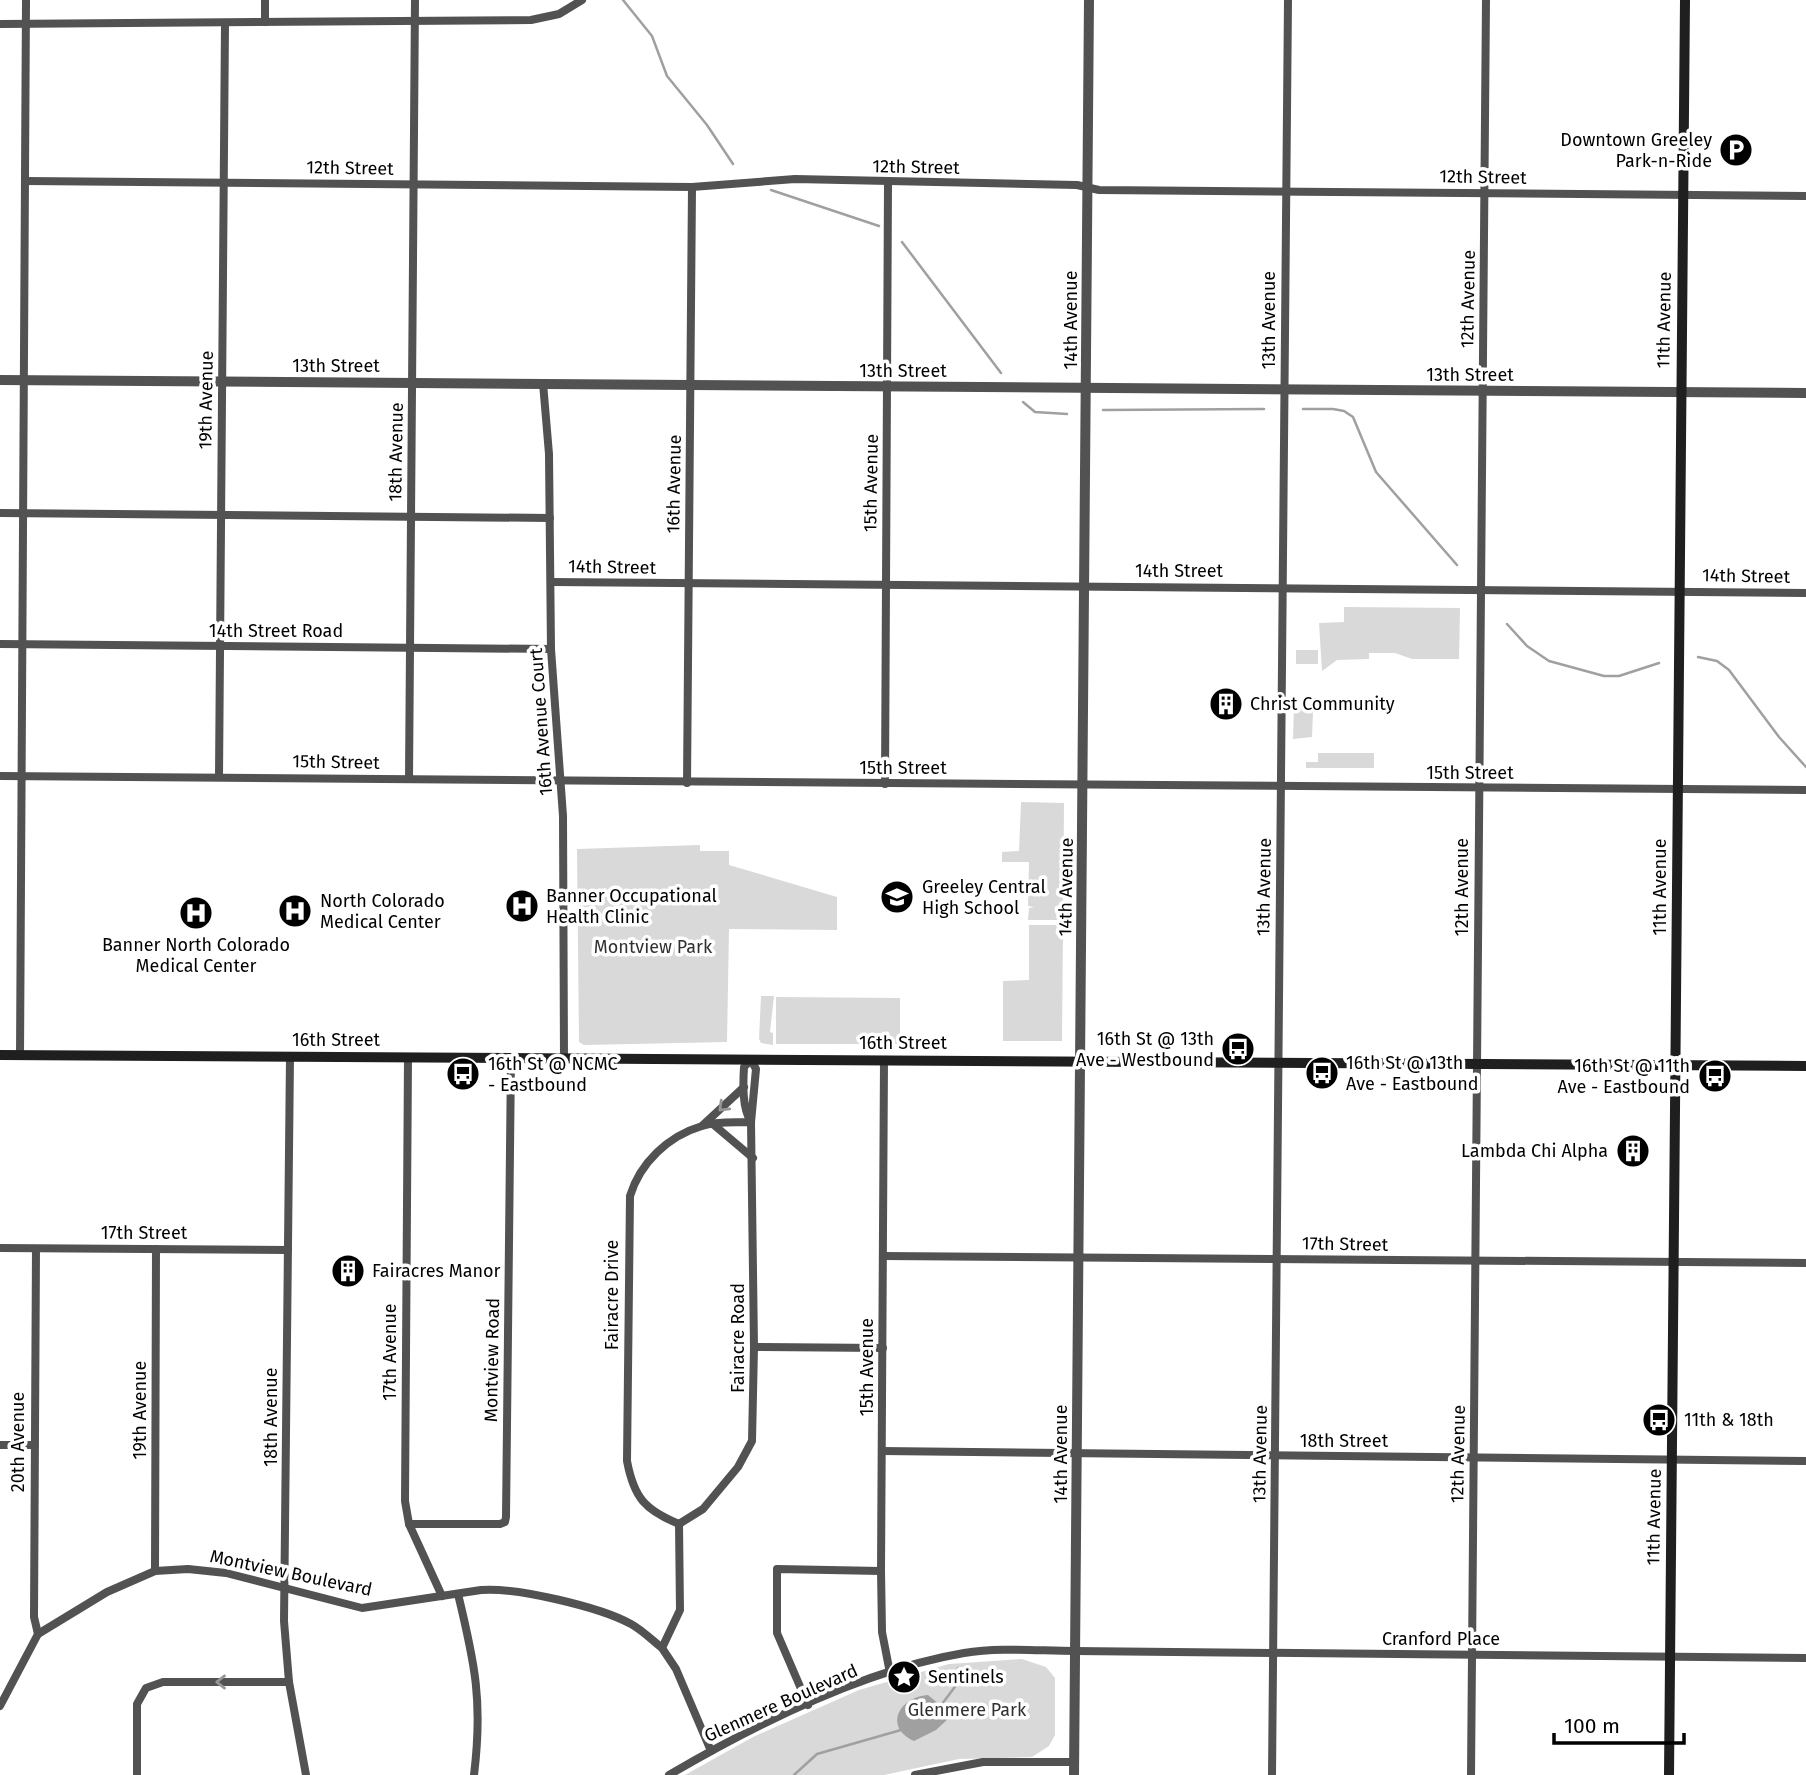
<svg xmlns="http://www.w3.org/2000/svg" width="1806" height="1775" font-family="'Fira Sans',sans-serif">
	<style>
		.green { fill: #d9d9d9 }
		.water { fill: #a0a0a0 }
		.lines { fill: none; stroke-linecap: round; stroke-linejoin: round }
		.stream { stroke: #a0a0a0; stroke-width: 2.5 }
		.minor { stroke: #525252; stroke-width: 8 }
		.tertiary { stroke: #525252; stroke-width: 10 }
		.secondary { stroke: #1f1f1f; stroke-width: 10 }
		.oneway { stroke: #979797 }
		.labels { text-anchor: middle; stroke-width: 7; stroke-linejoin: round; paint-order: stroke }
		.poi-label { font-size: 18px; fill: #000; stroke: #fff; text-anchor: start }
		.street-label { font-size: 18px; fill: #000; stroke: #fff }
		.park-label { font-size: 18px; fill: #303030; stroke: #fff }
	</style>
	<rect width="100%" height="100%" fill="#fff"/>
	<!-- green -->
	<g class="green">
		<path d="M 1344,607 L 1460,608 L 1459,659 L 1412,659 L 1395,653 L 1369,653 L 1369,659 L 1337,660 L 1322,671 L 1319,623 L 1344,622 Z"/>
		<rect x="1296" y="650" width="22" height="14"/>
		<path d="M 1294,706 L 1304,706 L 1304,711 L 1313,712 L 1312,737 L 1293,739 Z"/>
		<path d="M 1318,753 L 1374,753 L 1374,768 L 1306,768 L 1306,762 L 1318,762 Z"/>
		<path d="M 1021,802 L 1064,803 L 1063,920 L 1028,920 L 1029,908 L 1034,907 L 1028,906 L 1029,862 L 1002,862 L 1002,852 L 1019,851 Z"/>
		<path d="M 700,845 L 700,851 L 729,851 L 729,865 L 837,897 L 837,930 L 729,929 L 727,1042 L 584,1045 L 579,1042 L 577,849 Z"/>
		<path d="M 1029,925 L 1063,925 L 1062,1041 L 1003,1041 L 1003,981 L 1029,980 Z"/>
		<path d="M 761,996 L 774,996 L 770,1032 L 773,1033 L 773,1045 L 761,1043 L 759,1039 Z"/>
		<path d="M 776,997 L 900,998 L 900,1044 L 776,1044 Z"/>
		<path d="M 1022,1659 L 1046,1667 L 1055,1678 L 1055,1735 L 1049,1746 L 1032,1757 L 959,1759 L 884,1775 L 685,1775 L 753,1737 L 859,1690 L 949,1664 Z"/>
	</g>
	<!-- water -->
	<path class="water" d="M 928,1695 L 945,1709 L 948,1719 L 936,1730 L 914,1741 C 883,1727 899,1697 928,1695 Z"/>
	<g class="lines">
		<!-- stream -->
		<g class="stream">
			<path d="M 623,0 L 652,36 L 667,76 L 707,125 L 733,164"/>
			<path d="M 771,190 L 879,226"/>
			<path d="M 902,242 L 1001,373"/>
			<path d="M 1023,402 L 1035,412 L 1067,414"/>
			<path d="M 1303,409 L 1333,409 L 1344,411 L 1353,417 L 1376,472 L 1457,565"/>
			<path d="M 1103,410 L 1264,409"/>
			<path d="M 1507,624 L 1527,646 L 1549,661 L 1604,676 L 1619,676 L 1659,663"/>
			<path d="M 1698,657 L 1717,661 L 1729,670 L 1779,737 L 1806,767"/>
			<path d="M 942,1704 L 960,1680 L 958,1668"/>
			<path d="M 794,1775 L 817,1754 L 901,1730"/>
		</g>
		<!-- minor -->
		<g class="minor">
			<path d="M 265,22 L 265,0"/>
			<path d="M 0,24 L 531,20 L 559,14 L 582,0"/>
			<path d="M 26,181 L 692,187 L 795,179 L 1077,185 L 1099,190 L 1806,196"/>
			<path d="M 543,383 L 549,454 L 551,649 L 563,816 L 564,1059"/>
			<path d="M 0,513 L 550,518"/>
			<path d="M 551,582 L 1806,593"/>
			<path d="M 0,644 L 551,649"/>
			<path d="M 0,776 L 1806,790"/>
			<path d="M 219,777 L 225,23"/>
			<path d="M 409,779 L 415,0"/>
			<path d="M 687,783 L 692,187"/>
			<path d="M 885,784 L 888,183"/>
			<path d="M 20,1056 L 26,0"/>
			<path d="M 290,1057 L 284,1621 L 289,1682 L 306,1775"/>
			<path d="M 408,1058 L 405,1501 L 409,1524 L 442,1596"/>
			<path d="M 884,1060 L 881,1571 L 882,1632 L 890,1673"/>
			<path d="M 703,1125 L 744,1087"/>
			<path d="M 714,1125 L 753,1158"/>
			<path d="M 0,1248 L 288,1250"/>
			<path d="M 36,1249 L 34,1617 L 38,1634"/>
			<path d="M 883,1256 L 1806,1263"/>
			<path d="M 754,1347 L 883,1348"/>
			<path d="M 0,1445 L 34,1445"/>
			<path d="M 882,1451 L 1806,1461"/>
			<path d="M 409,1524 L 500,1524 L 505,1522 L 506,1517 L 511,1058"/>
			<path d="M 679,1524 L 703,1509 L 738,1467 L 752,1441 L 754,1347 L 751,1122 L 756,1069 L 751,1060 L 744,1067 C 743,1084 742,1108 751,1122"/>
			<path d="M 679,1524 C 645,1510 634,1498 627,1461 L 630,1196 C 640,1163 668,1136 702,1126 C 717,1121 736,1123 751,1122"/>
			<path d="M 679,1524 L 680,1610 L 662,1648 L 676,1669 L 711,1751"/>
			<path d="M 155,1571 L 156,1249"/>
			<path d="M 458,1594 C 475,1664 483,1702 474,1775"/>
			<path d="M 808,1705 L 777,1633 L 777,1569 L 881,1571"/>
			<path d="M 0,1706 L 38,1634 L 107,1592 L 155,1571 L 188,1569 L 226,1573 L 362,1608 L 481,1590 C 516,1587 600,1607 631,1624 C 642,1630 652,1640 662,1648"/>
			<path d="M 137,1775 L 137,1704 L 146,1688 L 163,1682 L 289,1682"/>
			<path d="M 669,1775 C 756,1724 863,1670 964,1653 C 1000,1647 1039,1651 1075,1651 L 1806,1658"/>
			<path d="M 915,1775 L 983,1762 L 1074,1762"/>
			<path d="M 1272,1775 L 1288,0"/>
			<path d="M 1471,1775 L 1486,0"/>
		</g>
		<!-- tertiary -->
		<g class="tertiary">
			<path d="M 0,380 L 1806,393"/>
			<path d="M 1074,1775 L 1089,0"/>
		</g>
		<!-- secondary -->
		<g class="secondary">
			<path d="M 0,1055 L 1806,1066"/>
			<path d="M 1669,1775 L 1685,0"/>
		</g>
	</g>
	<!-- one-way arrows -->
	<defs><path id="oneway-chevron" d="M-2-3.5L2.5 0L-2 3.5" fill="none" stroke-width="1.6" stroke-linecap="round" stroke-linejoin="round" transform="scale(1.75)"/></defs>
	<g class="oneway">
		<use href="#oneway-chevron" transform="translate(723 1107) rotate(136)"/>
		<use href="#oneway-chevron" transform="translate(221 1682) rotate(-180)"/>
	</g>
	<!-- icons -->
	<defs>
		<symbol id="parking-disc" viewBox="-11 -11 22 22"><circle r="9.5" fill="#000" stroke="#fff"/><path d="M-3.5-5.5H1a3.5 3.5 0 0 1 0 7H-1V5.5H-3.5ZM-1-3.4V-.6H.8a1.4 1.4 0 0 0 0-2.8Z" fill="#fff"/></symbol>
		<symbol id="building-disc" viewBox="-11 -11 22 22"><circle r="9.5" fill="#000" stroke="#fff"/><path d="M-4-6H4V6H1V3H-1V6H-4ZM-2.5-4.3h1.7v1.8h-1.7ZM.8-4.3h1.7v1.8H.8ZM-2.5-1h1.7V.8h-1.7ZM.8-1h1.7V.8H.8Z" fill="#fff"/></symbol>
		<symbol id="school-disc" viewBox="-11 -11 22 22"><circle r="9.5" fill="#000" stroke="#fff"/><path d="M0-5L7-2L0 1L-7-2ZM-4 1L0 2.5L4 1V4Q0 6-4 4Z" fill="#fff"/></symbol>
		<symbol id="hospital-disc" viewBox="-11 -11 22 22"><circle r="9.5" fill="#000" stroke="#fff"/><path d="M-5-5h3v3.5h4V-5h3V5h-3V1.5h-4V5h-3Z" fill="#fff"/></symbol>
		<symbol id="bus-disc" viewBox="-11 -11 22 22"><circle r="9.5" fill="#000" stroke="#fff"/><path d="M-5-6H5V4H4V6H2V4H-2V6H-4V4H-5ZM-3.5-4V0h7V-4ZM-3.5 1.2v1.5H-2V1.2ZM2 1.2v1.5H3.5V1.2Z" fill="#fff"/></symbol>
		<symbol id="sight-disc" viewBox="-11 -11 22 22"><circle r="9.5" fill="#000" stroke="#fff"/><path d="M0-6L1.8-2.2L6-1.7L2.9 1.2L3.7 5.4L0 3.3L-3.7 5.4L-2.9 1.2L-6-1.7L-1.8-2.2Z" fill="#fff"/></symbol>
	</defs>
	<g fill-rule="evenodd">
		<use href="#parking-disc" x="1717" y="131" width="38" height="38"/>
		<use href="#building-disc" x="1207" y="685" width="38" height="38"/>
		<use href="#school-disc" x="878" y="878" width="38" height="38"/>
		<use href="#hospital-disc" x="503" y="887" width="38" height="38"/>
		<use href="#hospital-disc" x="276" y="892" width="38" height="38"/>
		<use href="#hospital-disc" x="177" y="894" width="38" height="38"/>
		<use href="#bus-disc" x="1219" y="1030" width="38" height="38"/>
		<use href="#bus-disc" x="1303" y="1054" width="38" height="38"/>
		<use href="#bus-disc" x="444" y="1055" width="38" height="38"/>
		<use href="#bus-disc" x="1696" y="1057" width="38" height="38"/>
		<use href="#building-disc" x="1614" y="1132" width="38" height="38"/>
		<use href="#building-disc" x="329" y="1252" width="38" height="38"/>
		<use href="#bus-disc" x="1640" y="1401" width="38" height="38"/>
		<use href="#sight-disc" x="885" y="1658" width="38" height="38"/>
	</g>
	<g class="labels">
		<!-- poi labels -->
		<g class="poi-label">
			<text x="1712" y="146" text-anchor="end">Downtown Greeley<tspan x="1712" dy="21">Park-n-Ride</tspan></text>
			<text x="1250" y="710">Christ Community</text>
			<text x="922" y="893">Greeley Central<tspan x="922" dy="21">High School</tspan></text>
			<text x="546" y="902">Banner Occupational<tspan x="546" dy="21">Health Clinic</tspan></text>
			<text x="320" y="907">North Colorado<tspan x="320" dy="21">Medical Center</tspan></text>
			<text x="196" y="951" text-anchor="middle">Banner North Colorado<tspan x="196" dy="21">Medical Center</tspan></text>
			<text x="1214" y="1045" text-anchor="end">16th St @ 13th<tspan x="1214" dy="21">Ave - Westbound</tspan></text>
			<text x="1346" y="1069">16th St @ 13th<tspan x="1346" dy="21">Ave - Eastbound</tspan></text>
			<text x="488" y="1070">16th St @ NCMC<tspan x="488" dy="21">- Eastbound</tspan></text>
			<text x="1690" y="1072" text-anchor="end">16th St @ 11th<tspan x="1690" dy="21">Ave - Eastbound</tspan></text>
			<text x="1608" y="1157" text-anchor="end">Lambda Chi Alpha</text>
			<text x="372" y="1277">Fairacres Manor</text>
			<text x="1684" y="1426">11th &amp; 18th</text>
			<text x="928" y="1683">Sentinels</text>
		</g>
		<!-- street labels -->
		<g class="street-label">
			<text transform="translate(916 167) rotate(1)" y="6">12th Street</text>
			<text transform="translate(350 168) rotate(1)" y="6">12th Street</text>
			<text transform="translate(1483 177) rotate(1)" y="6">12th Street</text>
			<text transform="translate(1468 299) rotate(-89)" y="6">12th Avenue</text>
			<text transform="translate(1071 320) rotate(-90)" y="6">14th Avenue</text>
			<text transform="translate(1269 320) rotate(-90)" y="6">13th Avenue</text>
			<text transform="translate(1664 320) rotate(-89)" y="6">11th Avenue</text>
			<text x="336" y="372">13th Street</text>
			<text x="903" y="377">13th Street</text>
			<text x="1470" y="381">13th Street</text>
			<text transform="translate(206 400) rotate(-89)" y="6">19th Avenue</text>
			<text transform="translate(396 452) rotate(-89)" y="6">18th Avenue</text>
			<text transform="translate(871 483) rotate(-89)" y="6">15th Avenue</text>
			<text transform="translate(674 484) rotate(-89)" y="6">16th Avenue</text>
			<text transform="translate(612 567) rotate(1)" y="6">14th Street</text>
			<text x="1179" y="577">14th Street</text>
			<text transform="translate(1746 576) rotate(1)" y="6">14th Street</text>
			<text x="276" y="637">14th Street Road</text>
			<text transform="translate(541 722) rotate(-94)" y="6">16th Avenue Court</text>
			<text transform="translate(336 762) rotate(1)" y="6">15th Street</text>
			<text x="903" y="774">15th Street</text>
			<text x="1470" y="779">15th Street</text>
			<text transform="translate(1066 887) rotate(-89)" y="6">14th Avenue</text>
			<text transform="translate(1264 887) rotate(-89)" y="6">13th Avenue</text>
			<text transform="translate(1462 887) rotate(-90)" y="6">12th Avenue</text>
			<text transform="translate(1660 887) rotate(-90)" y="6">11th Avenue</text>
			<text x="336" y="1046">16th Street</text>
			<text x="903" y="1049">16th Street</text>
			<text x="144" y="1239">17th Street</text>
			<text transform="translate(1345 1244) rotate(1)" y="6">17th Street</text>
			<text transform="translate(612 1295) rotate(-90)" y="6">Fairacre Drive</text>
			<text transform="translate(738 1338) rotate(-90)" y="6">Fairacre Road</text>
			<text transform="translate(390 1352) rotate(-90)" y="6">17th Avenue</text>
			<text transform="translate(492 1360) rotate(-89)" y="6">Montview Road</text>
			<text transform="translate(867 1367) rotate(-90)" y="6">15th Avenue</text>
			<text transform="translate(140 1410) rotate(-90)" y="6">19th Avenue</text>
			<text transform="translate(271 1417) rotate(-90)" y="6">18th Avenue</text>
			<text x="1344" y="1447">18th Street</text>
			<text transform="translate(18 1442) rotate(-90)" y="6">20th Avenue</text>
			<text transform="translate(1061 1454) rotate(-90)" y="6">14th Avenue</text>
			<text transform="translate(1260 1454) rotate(-89)" y="6">13th Avenue</text>
			<text transform="translate(1458 1454) rotate(-89)" y="6">12th Avenue</text>
			<text transform="translate(1654 1517) rotate(-89)" y="6">11th Avenue</text>
			<text transform="translate(291 1573) rotate(12)" y="6">Montview Boulevard</text>
			<text x="1441" y="1645">Cranford Place</text>
			<text transform="translate(781 1703) rotate(-24)" y="6">Glenmere Boulevard</text>
		</g>
		<!-- park labels -->
		<g class="park-label">
			<text x="653" y="953">Montview Park</text>
			<text x="967" y="1716">Glenmere Park</text>
		</g>
	</g>
	<!-- scale -->
	<path d="M1554 1733v10h130v-10" fill="none" stroke="#000000" stroke-width="3.5"/>
	<text x="1564" y="1733" font-size="21" fill="#000000" stroke="#ffffff" stroke-width="5" paint-order="stroke">100 m</text>
</svg>
